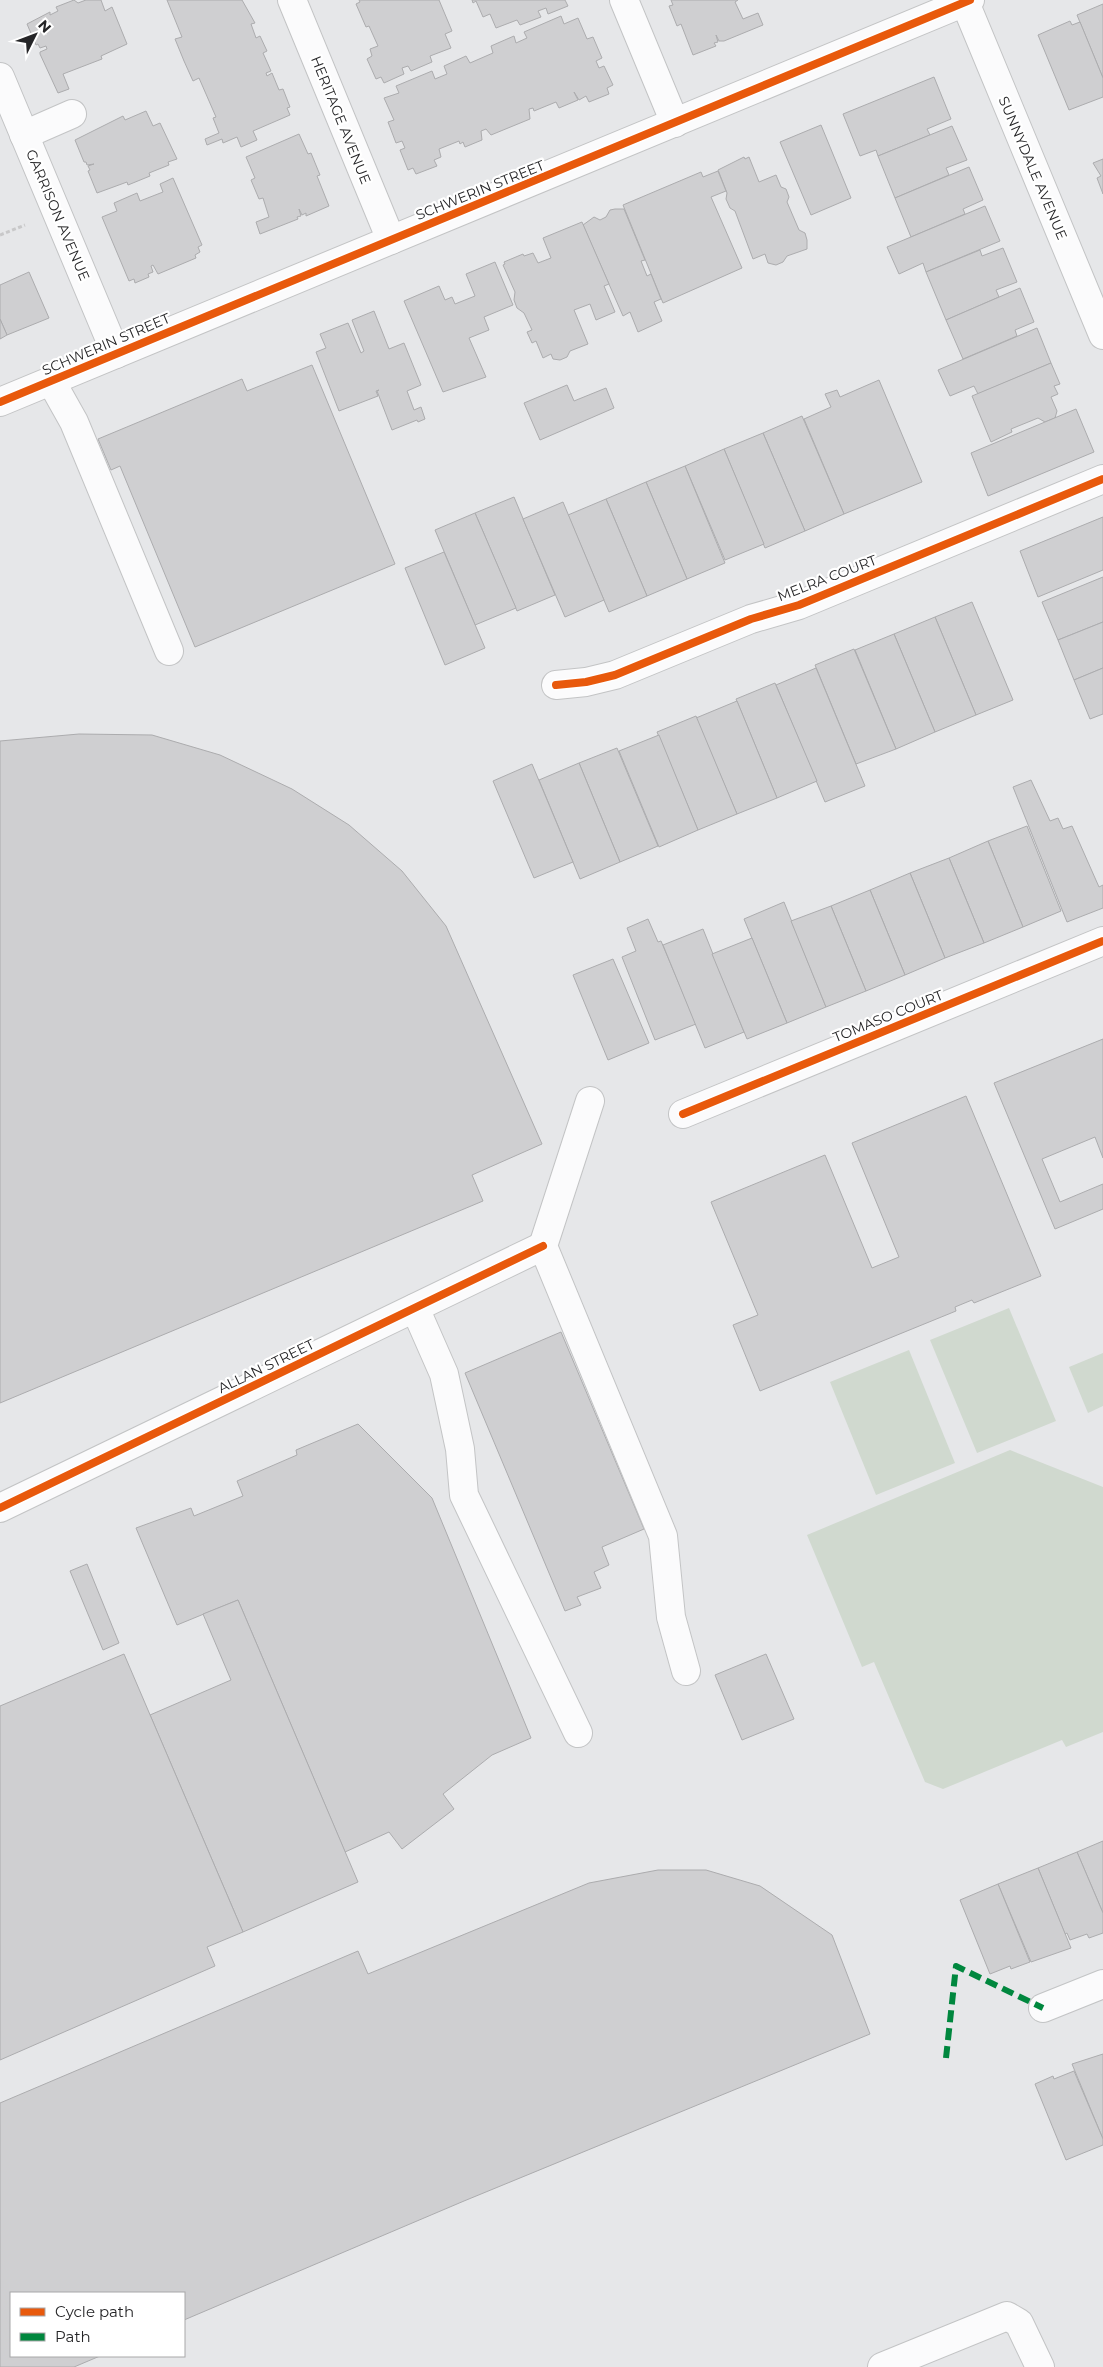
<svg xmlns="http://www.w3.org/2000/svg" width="1103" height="2367" font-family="Montserrat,sans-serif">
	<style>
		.green { fill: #d0d9cf }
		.building { fill: #cfcfd1; stroke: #acacae }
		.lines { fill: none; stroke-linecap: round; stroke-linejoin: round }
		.minor-casing { stroke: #c3c4c5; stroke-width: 30 }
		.path { stroke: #c8c8c9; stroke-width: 3; stroke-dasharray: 4 2.5; stroke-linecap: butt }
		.minor { stroke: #fbfbfc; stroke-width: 28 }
		.quiet { stroke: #00873e; stroke-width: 6; stroke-dasharray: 12 6; stroke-linecap: butt }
		.cycleway-casing { stroke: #fff; stroke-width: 11 }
		.cycleway { stroke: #e8590c; stroke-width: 8 }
		.labels { text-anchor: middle; stroke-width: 4.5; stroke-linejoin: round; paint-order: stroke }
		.street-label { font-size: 14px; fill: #252527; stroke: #fff }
	</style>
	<rect width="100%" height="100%" fill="#e6e7e9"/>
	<!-- green -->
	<g class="green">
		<path d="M 1009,1308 L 1056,1421 L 977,1453 L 930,1340 Z"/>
		<path d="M 909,1350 L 955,1463 L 876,1495 L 830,1382 Z"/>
		<path d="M 1103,1353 L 1103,1406 L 1088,1413 L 1069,1367 Z"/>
		<path d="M 1010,1450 L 1103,1487 L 1103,1732 L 1066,1747 L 1062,1740 L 943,1789 L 925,1782 L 874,1662 L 862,1667 L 807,1535 Z"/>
	</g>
	<!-- building -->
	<g class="building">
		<path d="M 74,0 L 78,3 L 86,0 L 101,0 L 105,11 L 112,7 L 127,44 L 101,56 L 102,59 L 63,74 L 69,89 L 58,93 L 40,54 L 40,52 L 47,49 L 46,46 L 40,48 L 38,44 L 36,45 L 27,24 L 50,12 L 50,15 L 58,11 L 56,7 Z"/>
		<path d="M 167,0 L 242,0 L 255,23 L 251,24 L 256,38 L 260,36 L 267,51 L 263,53 L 271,71 L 266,73 L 267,76 L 272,73 L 279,90 L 283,89 L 290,107 L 287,108 L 290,115 L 253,131 L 257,140 L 241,147 L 237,137 L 223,143 L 222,139 L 207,145 L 205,139 L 219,133 L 213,118 L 216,117 L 199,78 L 193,81 L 184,61 L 175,39 L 182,37 Z"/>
		<path d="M 359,0 L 439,0 L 452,31 L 445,34 L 451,48 L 430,56 L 432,62 L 411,71 L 408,66 L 402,68 L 404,74 L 384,83 L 381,77 L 376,79 L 367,59 L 372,56 L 370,49 L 378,46 L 369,26 L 366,27 L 356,4 L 360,2 Z"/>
		<path d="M 472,0 L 565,0 L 568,6 L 548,14 L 546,8 L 538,11 L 541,17 L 520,25 L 517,20 L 496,28 L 490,14 L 483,17 L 476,1 L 473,3 Z"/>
		<path d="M 671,0 L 738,0 L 735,2 L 743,19 L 758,13 L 763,25 L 724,41 L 719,41 L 716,35 L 718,42 L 714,43 L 716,46 L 693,55 L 681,24 L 677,26 L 669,6 L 673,5 Z"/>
		<path d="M 1103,4 L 1103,78 L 1077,15 Z"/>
		<path d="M 561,16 L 564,24 L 578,18 L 587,39 L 593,37 L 602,58 L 596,61 L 599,68 L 604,66 L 613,85 L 607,88 L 609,94 L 589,102 L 586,96 L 579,100 L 574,92 L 578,100 L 559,108 L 556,102 L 534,111 L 533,108 L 529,109 L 530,119 L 491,135 L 486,129 L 481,131 L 482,140 L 465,147 L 463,142 L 460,144 L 459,141 L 439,149 L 441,157 L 434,160 L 437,166 L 416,174 L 413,168 L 408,170 L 400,150 L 405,148 L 402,141 L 396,143 L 388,122 L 394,120 L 384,98 L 399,93 L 396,86 L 432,71 L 435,79 L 447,74 L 444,66 L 466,56 L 470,63 L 493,53 L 491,46 L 514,36 L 516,43 L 527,38 L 524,32 Z"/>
		<path d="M 1070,21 L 1072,25 L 1080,22 L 1103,78 L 1103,97 L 1069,110 L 1038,35 Z"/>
		<path d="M 934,77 L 951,119 L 927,129 L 930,135 L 878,156 L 876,150 L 860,156 L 843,114 Z"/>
		<path d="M 146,111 L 153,126 L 160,123 L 177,159 L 168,162 L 169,165 L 149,173 L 150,176 L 128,185 L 127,182 L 97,193 L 88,171 L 90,170 L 88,166 L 94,164 L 87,165 L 86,162 L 84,162 L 75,140 L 123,116 L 125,120 Z"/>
		<path d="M 821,125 L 851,198 L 811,215 L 780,142 Z"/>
		<path d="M 952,126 L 967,160 L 946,168 L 949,175 L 895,198 L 878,156 Z"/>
		<path d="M 299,134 L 308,154 L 311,153 L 320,175 L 317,176 L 329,206 L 306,216 L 306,213 L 302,215 L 299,209 L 301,216 L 297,217 L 298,219 L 260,234 L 256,222 L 269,217 L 263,198 L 259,199 L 251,180 L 255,178 L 246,157 Z"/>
		<path d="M 744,157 L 745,159 L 749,157 L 759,182 L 776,175 L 781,187 L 786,189 L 789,197 L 787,202 L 799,230 L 805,233 L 807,240 L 807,249 L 787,256 L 783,262 L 776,265 L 768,263 L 765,254 L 753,259 L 735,211 L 730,208 L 726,199 L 727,193 L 718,170 Z"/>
		<path d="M 1103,159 L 1103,194 L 1097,178 L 1101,176 L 1093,163 Z"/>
		<path d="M 969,167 L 983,200 L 963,209 L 965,214 L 911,237 L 895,198 Z"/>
		<path d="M 718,171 L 726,191 L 711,197 L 742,268 L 663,303 L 623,205 L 701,172 L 703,177 Z"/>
		<path d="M 173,178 L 202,245 L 198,247 L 200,252 L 195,255 L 196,258 L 158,274 L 153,265 L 151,266 L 153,272 L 148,274 L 149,277 L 135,283 L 134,279 L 129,281 L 102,217 L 117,211 L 114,203 L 137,193 L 140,201 L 163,192 L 160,184 Z"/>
		<path d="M 985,206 L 1000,241 L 926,272 L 923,263 L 899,274 L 887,247 Z"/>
		<path d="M 615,209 L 624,209 L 645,260 L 641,261 L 647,276 L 651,274 L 661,299 L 654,302 L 662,321 L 638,332 L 630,312 L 623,316 L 583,225 L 594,217 L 600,220 L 606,217 L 610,210 Z"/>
		<path d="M 582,222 L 609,284 L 604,286 L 615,312 L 596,320 L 590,304 L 574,310 L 588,344 L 570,351 L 567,357 L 560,360 L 553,359 L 551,354 L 543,358 L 536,341 L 532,343 L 527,332 L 532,330 L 524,313 L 517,308 L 514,300 L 515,292 L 503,265 L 505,264 L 504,262 L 523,254 L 524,256 L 533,253 L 538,263 L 551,258 L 543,238 Z"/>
		<path d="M 1003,248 L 1017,282 L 996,290 L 999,297 L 946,320 L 926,272 L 980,250 L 982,256 Z"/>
		<path d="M 495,262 L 513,305 L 484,317 L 489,330 L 469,338 L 486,377 L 443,392 L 404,301 L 439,286 L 445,300 L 452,297 L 455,304 L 475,296 L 466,274 Z"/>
		<path d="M 29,272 L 49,318 L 7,335 L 0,319 L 0,285 Z"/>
		<path d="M 1020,288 L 1034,322 L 1015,330 L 1017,336 L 963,359 L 946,320 Z"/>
		<path d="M 374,311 L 389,349 L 404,343 L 421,385 L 407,391 L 414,410 L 421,407 L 425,419 L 418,422 L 417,420 L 392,430 L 377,391 L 379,390 L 376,391 L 378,396 L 339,411 L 316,352 L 326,348 L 320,334 L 348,323 L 361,353 L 364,351 L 352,320 Z"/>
		<path d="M 0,319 L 7,335 L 0,339 Z"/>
		<path d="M 1037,328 L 1051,363 L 978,394 L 974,386 L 950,396 L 938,370 Z"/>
		<path d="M 1051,363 L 1060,384 L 1054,386 L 1058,394 L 1051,397 L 1057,411 L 1055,418 L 1045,422 L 1038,418 L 1011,429 L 1012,432 L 991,442 L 972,396 Z"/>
		<path d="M 312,365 L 395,564 L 195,647 L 120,466 L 111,470 L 98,439 L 242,379 L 247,391 Z"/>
		<path d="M 879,380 L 922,482 L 844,514 L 804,419 L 831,407 L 825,394 L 837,390 L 840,397 Z"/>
		<path d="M 567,385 L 574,401 L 606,388 L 614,408 L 540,440 L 524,403 Z"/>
		<path d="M 1076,409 L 1094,452 L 988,496 L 971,453 Z"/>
		<path d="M 802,416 L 844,514 L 805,531 L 763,433 Z"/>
		<path d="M 763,433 L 805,531 L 765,548 L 724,449 Z"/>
		<path d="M 724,449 L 764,544 L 725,560 L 685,466 Z"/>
		<path d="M 685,466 L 725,563 L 687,579 L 646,482 Z"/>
		<path d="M 646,482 L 687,579 L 647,596 L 606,499 Z"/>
		<path d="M 514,497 L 555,595 L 517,611 L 475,513 Z"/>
		<path d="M 606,499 L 647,596 L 609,612 L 568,515 Z"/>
		<path d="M 563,502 L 604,600 L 565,617 L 523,519 Z"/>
		<path d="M 475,513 L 516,608 L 475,625 L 435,530 Z"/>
		<path d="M 1103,517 L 1103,570 L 1038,597 L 1020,551 Z"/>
		<path d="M 444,552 L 485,648 L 445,665 L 405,568 Z"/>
		<path d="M 1103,577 L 1103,622 L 1058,640 L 1042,602 Z"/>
		<path d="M 972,602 L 1013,700 L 976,715 L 935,617 Z"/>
		<path d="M 935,617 L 976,715 L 935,732 L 894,634 Z"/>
		<path d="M 1103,622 L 1103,668 L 1074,680 L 1058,640 Z"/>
		<path d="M 894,634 L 935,732 L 896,749 L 855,650 Z"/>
		<path d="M 854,649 L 896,749 L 856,764 L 815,665 Z"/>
		<path d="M 816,668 L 865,786 L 825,802 L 776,685 Z"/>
		<path d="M 1103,668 L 1103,714 L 1090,719 L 1074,680 Z"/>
		<path d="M 775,683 L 817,781 L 777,798 L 736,699 Z"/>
		<path d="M 737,701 L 777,798 L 737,814 L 696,718 Z"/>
		<path d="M 696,716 L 737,814 L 698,830 L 657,732 Z"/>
		<path d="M 79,734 L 152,735 L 220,755 L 292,789 L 349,825 L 402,871 L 446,926 L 542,1144 L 472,1175 L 483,1201 L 0,1403 L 0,741 Z"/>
		<path d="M 659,735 L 698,830 L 659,847 L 619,751 Z"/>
		<path d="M 617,748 L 658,846 L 620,862 L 579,763 Z"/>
		<path d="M 579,763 L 620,862 L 580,879 L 539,780 Z"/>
		<path d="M 532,764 L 573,862 L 534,878 L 493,781 Z"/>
		<path d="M 1031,780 L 1050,821 L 1058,818 L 1063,829 L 1072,826 L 1099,887 L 1103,885 L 1103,908 L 1067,922 L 1013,787 Z"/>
		<path d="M 1027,826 L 1061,911 L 1023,927 L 988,841 Z"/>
		<path d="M 988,841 L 1023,927 L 984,943 L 949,858 Z"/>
		<path d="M 949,858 L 984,943 L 945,958 L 910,873 Z"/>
		<path d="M 910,873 L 945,958 L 905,975 L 870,890 Z"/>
		<path d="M 870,890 L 905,975 L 866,991 L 831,906 Z"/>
		<path d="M 784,902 L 826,1007 L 787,1023 L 744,919 Z"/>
		<path d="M 831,906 L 866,991 L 826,1007 L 791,921 Z"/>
		<path d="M 648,919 L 658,942 L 661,941 L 696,1024 L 655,1040 L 622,957 L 636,951 L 627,928 Z"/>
		<path d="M 703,929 L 744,1032 L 705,1048 L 663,945 Z"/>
		<path d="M 752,938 L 787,1023 L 747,1039 L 712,954 Z"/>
		<path d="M 613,959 L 649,1043 L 608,1060 L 573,975 Z"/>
		<path d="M 1103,1039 L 1103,1158 L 1095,1137 L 1042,1159 L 1060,1202 L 1103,1184 L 1103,1209 L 1055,1229 L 994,1083 Z"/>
		<path d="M 966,1096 L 1041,1276 L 974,1303 L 972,1300 L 955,1307 L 956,1311 L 760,1391 L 733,1325 L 758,1315 L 711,1202 L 825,1155 L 872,1268 L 899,1257 L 852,1143 Z"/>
		<path d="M 561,1332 L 644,1529 L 602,1547 L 609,1565 L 594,1572 L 601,1588 L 577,1597 L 581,1605 L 565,1611 L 465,1373 Z"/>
		<path d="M 358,1424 L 432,1498 L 531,1738 L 492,1755 L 443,1794 L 454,1809 L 402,1849 L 389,1832 L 345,1852 L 238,1600 L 177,1625 L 136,1528 L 191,1508 L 194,1516 L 243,1496 L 237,1481 L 297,1455 L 296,1450 Z"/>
		<path d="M 87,1564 L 119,1643 L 103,1650 L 70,1571 Z"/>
		<path d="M 238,1600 L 358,1882 L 243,1932 L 150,1715 L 231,1680 L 203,1614 Z"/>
		<path d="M 124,1654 L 243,1932 L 207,1947 L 215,1966 L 0,2060 L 0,1706 Z"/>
		<path d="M 766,1654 L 794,1719 L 742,1740 L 715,1675 Z"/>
		<path d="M 1103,1841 L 1103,1913 L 1077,1852 Z"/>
		<path d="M 1077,1852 L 1103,1913 L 1103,1933 L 1089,1938 L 1087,1934 L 1070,1940 L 1067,1933 L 1065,1934 L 1038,1868 Z"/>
		<path d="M 1038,1868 L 1071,1948 L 1031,1962 L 998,1884 Z"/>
		<path d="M 658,1870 L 706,1870 L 760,1886 L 832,1935 L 870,2034 L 464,2201 L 184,2320 L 184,2293 L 11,2293 L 11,2356 L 100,2356 L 74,2367 L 0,2367 L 0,2103 L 358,1951 L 368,1974 L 589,1883 Z"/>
		<path d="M 998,1884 L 1030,1962 L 1011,1969 L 1010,1966 L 990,1974 L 960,1900 Z"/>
		<path d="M 1103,2054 L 1103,2139 L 1072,2064 Z"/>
		<path d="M 1074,2071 L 1103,2139 L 1103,2145 L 1066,2160 L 1035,2084 L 1053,2076 L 1054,2079 Z"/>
	</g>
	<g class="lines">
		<defs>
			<g id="minor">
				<path d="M 292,0 L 391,240"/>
				<path d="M 624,0 L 675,123"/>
				<path d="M 964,0 L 1103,335"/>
				<path d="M 0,77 L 116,354"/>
				<path d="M 24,135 L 72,114"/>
				<path d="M 51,381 L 74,422 L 169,651"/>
				<path d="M 0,402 L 970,0"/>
				<path d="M 556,685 L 586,682 L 615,675 L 751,619 L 799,605 L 1103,479"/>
				<path d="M 590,1101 L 543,1246 L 663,1536 L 671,1617 L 686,1671"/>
				<path d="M 683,1114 L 1103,941"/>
				<path d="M 415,1308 L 444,1374 L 460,1449 L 464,1495 L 578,1733"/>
				<path d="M 0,1508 L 543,1246"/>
				<path d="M 1043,2008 L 1103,1984"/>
				<path d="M 882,2367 L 1007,2316 L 1019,2323 L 1040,2367"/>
			</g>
		</defs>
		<!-- minor casing -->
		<use href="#minor" class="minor-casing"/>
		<!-- path -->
		<path class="path" d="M 0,235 L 25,225"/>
		<!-- minor -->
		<use href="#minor" class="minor"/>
		<!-- quiet -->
		<path class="quiet" d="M 946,2058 L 956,1966 L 1043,2008"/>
		<defs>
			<g id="cycleway">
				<path d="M 0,402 L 970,0"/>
				<path d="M 556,685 L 586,682 L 615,675 L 751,619 L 799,605 L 1103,479"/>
				<path d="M 683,1114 L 1103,941"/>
				<path d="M 0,1508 L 543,1246"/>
			</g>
		</defs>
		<!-- cycleway casing -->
		<use href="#cycleway" class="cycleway-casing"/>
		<!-- cycleway -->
		<use href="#cycleway" class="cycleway"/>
	</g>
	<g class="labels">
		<!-- street labels -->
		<g class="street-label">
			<text transform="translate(341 120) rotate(68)" y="5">HERITAGE AVENUE</text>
			<text transform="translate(1033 168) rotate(67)" y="5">SUNNYDALE AVENUE</text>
			<text transform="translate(480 190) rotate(-22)" y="5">SCHWERIN STREET</text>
			<text transform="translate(58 215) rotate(67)" y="5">GARRISON AVENUE</text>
			<text transform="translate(106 344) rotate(-23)" y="5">SCHWERIN STREET</text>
			<text transform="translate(827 578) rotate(-21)" y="5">MELRA COURT</text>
			<text transform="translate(888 1016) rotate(-22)" y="5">TOMASO COURT</text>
			<text transform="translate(266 1366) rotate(-26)" y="5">ALLAN STREET</text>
		</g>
	</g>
	<!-- legend -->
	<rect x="10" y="2292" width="175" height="65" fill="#ffffff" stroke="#a8a8a9"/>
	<rect x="20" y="2308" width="25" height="8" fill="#e8590c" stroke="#a8a8a9"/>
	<text x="55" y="2317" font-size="15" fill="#252527">Cycle path</text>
	<rect x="20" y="2333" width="25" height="8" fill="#00873e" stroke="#a8a8a9"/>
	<text x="55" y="2342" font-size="15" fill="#252527">Path</text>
	<!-- north arrow -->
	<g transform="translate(35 35) rotate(48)" stroke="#ffffff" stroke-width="4" paint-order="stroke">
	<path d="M0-4L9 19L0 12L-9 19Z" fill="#252527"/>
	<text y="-8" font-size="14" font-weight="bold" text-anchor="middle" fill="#252527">N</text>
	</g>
</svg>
